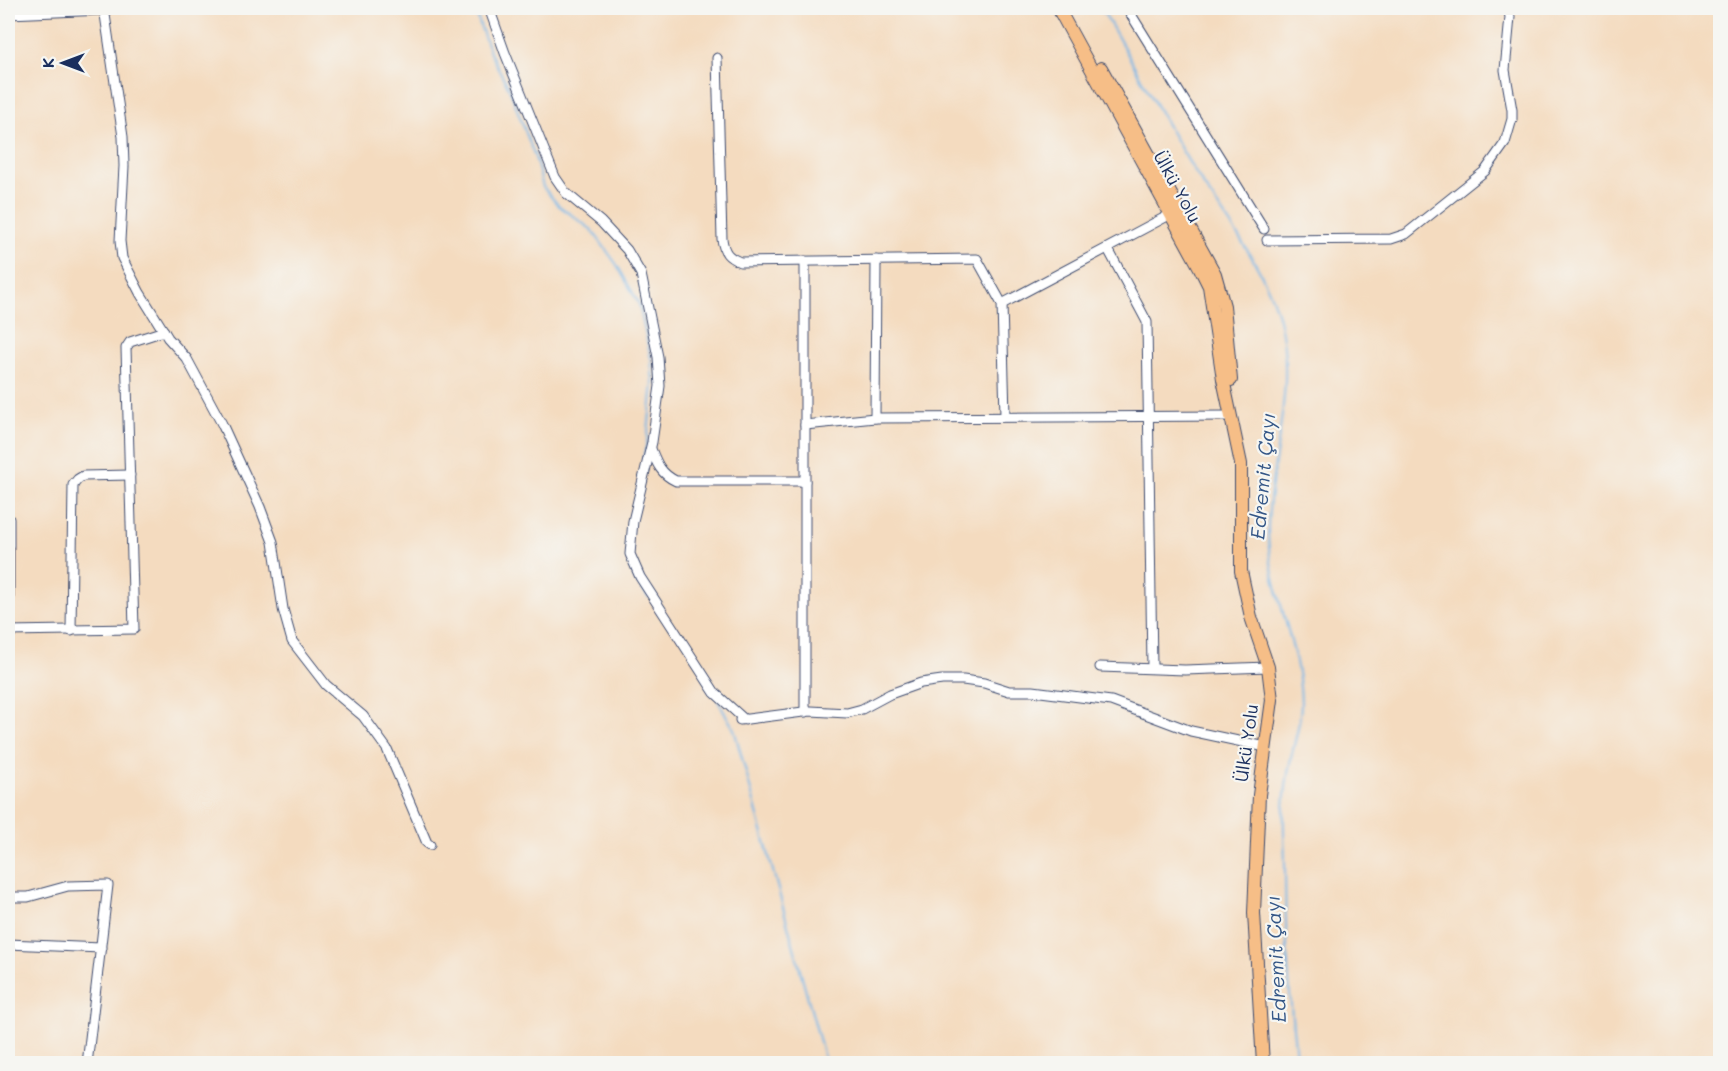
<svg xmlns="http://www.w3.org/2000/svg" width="1728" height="1071" font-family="Mali,sans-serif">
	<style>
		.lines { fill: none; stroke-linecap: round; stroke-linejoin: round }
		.stream { stroke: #72b5e7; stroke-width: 2 }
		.minor-casing { stroke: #3c496d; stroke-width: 11 }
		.major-casing { stroke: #3c496d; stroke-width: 14 }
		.minor { stroke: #fff; stroke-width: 9 }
		.major { stroke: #f6be87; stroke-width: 12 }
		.labels { text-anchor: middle; stroke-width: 4.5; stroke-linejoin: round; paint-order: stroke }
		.street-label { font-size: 18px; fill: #1b2f5e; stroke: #f6f6f2 }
		.water-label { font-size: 20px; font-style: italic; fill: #355787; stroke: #f6f6f2 }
	</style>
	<rect width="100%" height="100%" fill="#f6f6f2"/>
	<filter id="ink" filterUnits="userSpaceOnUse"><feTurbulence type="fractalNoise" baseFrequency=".0167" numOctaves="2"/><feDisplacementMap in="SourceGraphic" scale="12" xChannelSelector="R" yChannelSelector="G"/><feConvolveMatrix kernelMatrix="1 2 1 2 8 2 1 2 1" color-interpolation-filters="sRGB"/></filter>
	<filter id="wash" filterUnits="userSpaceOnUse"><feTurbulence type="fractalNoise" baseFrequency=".008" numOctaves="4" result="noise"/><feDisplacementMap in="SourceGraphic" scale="24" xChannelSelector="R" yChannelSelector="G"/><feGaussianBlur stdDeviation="1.35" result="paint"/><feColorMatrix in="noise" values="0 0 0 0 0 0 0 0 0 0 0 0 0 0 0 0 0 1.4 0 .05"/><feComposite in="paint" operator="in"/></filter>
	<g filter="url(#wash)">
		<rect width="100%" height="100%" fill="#f4dbbf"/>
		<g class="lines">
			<!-- stream -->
			<g class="stream">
				<path d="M 474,8 L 490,53 L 509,88 L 535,157 L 543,187 L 558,205 L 592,230 L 617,265 L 639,304 L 651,358 L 653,383 L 647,442 L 643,460"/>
				<path d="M 1101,8 C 1132,60 1160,115 1192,167 C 1221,215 1260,258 1277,312 C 1299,383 1270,455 1268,527 C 1267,588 1300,642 1301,703 C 1301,724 1294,742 1290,763 C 1287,777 1285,792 1284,807 C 1283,827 1285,848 1285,868 C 1285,934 1289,999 1297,1064"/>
				<path d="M 632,568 L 634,577 L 648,597"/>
				<path d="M 718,701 L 734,729 L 826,1064"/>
			</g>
		</g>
	</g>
	<g filter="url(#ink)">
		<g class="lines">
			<defs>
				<g id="minor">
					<path d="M 104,8 L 123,137 L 124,166 L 120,241 L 122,258 L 140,293 L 168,338 L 187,359 L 222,424 L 260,507 L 273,542 L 283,609 L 292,641 L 326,685 L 363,716 L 387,749 L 427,843 L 430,845"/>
					<path d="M 489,8 L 505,53 L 555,177 L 566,193 L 601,222 L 627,250 L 641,274 L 658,357 L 660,386 L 652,442 L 633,521 L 630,554 L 640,577 L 715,693 L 745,720"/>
					<path d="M 1127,8 L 1264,229"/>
					<path d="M 8,14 L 104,10"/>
					<path d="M 717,58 L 722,239 C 724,253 728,257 740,262 L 977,259 L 1002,304 L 1005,416"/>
					<path d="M 1267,240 L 1391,239 L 1406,234 L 1485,171 L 1505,143 L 1512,119 L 1512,110 L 1505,70 L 1510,17 L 1508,8"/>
					<path d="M 1108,249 L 1147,322 L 1152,668"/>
					<path d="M 805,261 L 805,712"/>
					<path d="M 1002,304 L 1175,212"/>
					<path d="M 875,418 L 876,260"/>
					<path d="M 805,425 L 875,418 L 1230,416"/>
					<path d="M 651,449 C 657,464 661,474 676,481 L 805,481"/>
					<path d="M 9,519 L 9,631"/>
					<path d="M 8,631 L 134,629 L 126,348 L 130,342 L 164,331"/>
					<path d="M 71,631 L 73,485 L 78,479 L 83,476 L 130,475"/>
					<path d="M 1100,667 L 1185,670 L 1268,667"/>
					<path d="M 740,720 L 811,711 L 847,713 L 862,709 L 890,694 L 921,683 L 942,680 L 963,680 L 984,683 L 1009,691 L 1033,691 L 1111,701 L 1191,731 L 1266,747"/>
					<path d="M 8,897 L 28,897 L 68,886 L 108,885 L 87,1064"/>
					<path d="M 8,944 L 101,948"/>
				</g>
				<g id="major">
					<path d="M 1058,8 L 1200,268 L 1209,286 L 1223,379 L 1241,464 L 1241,571 L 1251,617 L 1268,667 L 1272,700 L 1259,795 L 1254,913 L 1263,1064"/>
					<path d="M 1101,68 L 1215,274 L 1224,306 L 1231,380"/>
				</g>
			</defs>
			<!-- minor casing -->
			<use href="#minor" class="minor-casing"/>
			<!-- major casing -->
			<use href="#major" class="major-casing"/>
			<!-- minor -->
			<use href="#minor" class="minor"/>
			<!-- major -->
			<use href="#major" class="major"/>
		</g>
	</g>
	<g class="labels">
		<!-- street labels -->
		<g class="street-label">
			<text transform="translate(1177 187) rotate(61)" y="6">Ülkü Yolu</text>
			<text transform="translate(1247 743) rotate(-82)" y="6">Ülkü Yolu</text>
		</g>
		<!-- water labels -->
		<g class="water-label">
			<text transform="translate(1263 476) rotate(-85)" y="7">Edremit Çayı</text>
			<text transform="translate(1276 959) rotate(-93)" y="7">Edremit Çayı</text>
		</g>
	</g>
	<!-- margin -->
	<rect width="1728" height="1071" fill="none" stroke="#f6f6f2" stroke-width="30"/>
	<!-- north arrow -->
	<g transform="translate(63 63) rotate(270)" stroke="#f6f6f2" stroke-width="4.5" paint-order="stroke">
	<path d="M0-4.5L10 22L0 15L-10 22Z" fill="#1b2f5e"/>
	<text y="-9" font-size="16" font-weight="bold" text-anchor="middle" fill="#1b2f5e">K</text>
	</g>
</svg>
